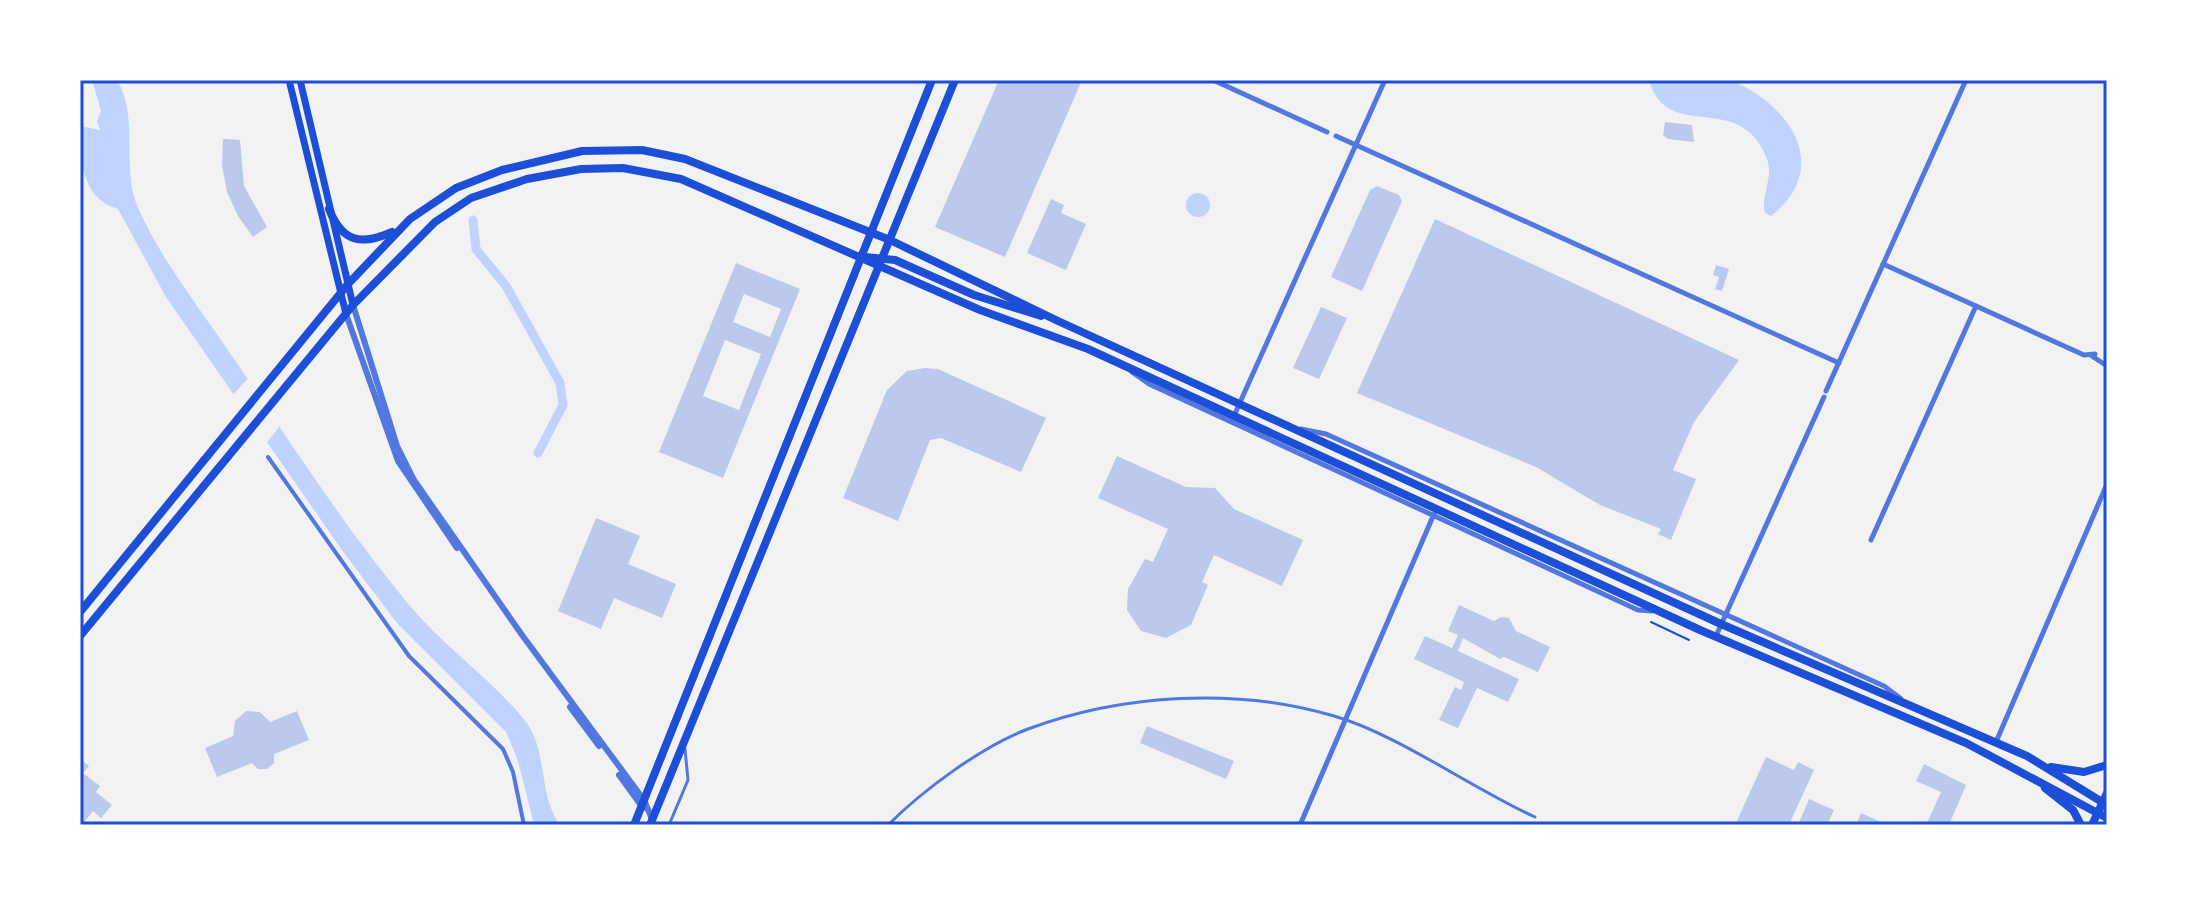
<svg xmlns="http://www.w3.org/2000/svg" width="2187" height="905" font-family="'Golos Text',sans-serif">
	<style>
		.water { fill: #bfd3fe }
		.pier { fill: #f2f2f2 }
		.lines { fill: none; stroke-linecap: round; stroke-linejoin: round }
		.canal { stroke: #bfd3fe; stroke-width: 9 }
		.building { fill: #bdc9ec; fill-rule: evenodd }
		.path { stroke: #1d4ed8; stroke-width: 2 }
		.service { stroke: #5277de; stroke-width: 3 }
		.pedestrian { stroke: #5277de; stroke-width: 4 }
		.minor { stroke: #5277de; stroke-width: 5 }
		.tertiary { stroke: #5277de; stroke-width: 6 }
		.secondary { stroke: #1d4ed8; stroke-width: 7 }
		.primary { stroke: #1d4ed8; stroke-width: 8 }
		.neatline { fill: none; stroke: #1d4ed8; stroke-width: 3 }
	</style>
	<rect width="100%" height="100%" fill="#f2f2f2"/>
	<!-- water -->
	<g class="water">
		<path d="M 92,80 L 117,80 C 140,118 120,170 139,210 C 163,263 202,311 234,359 C 290,442 345,528 410,606 C 445,648 492,679 526,722 C 548,751 538,795 560,825 L 534,825 L 518,761 L 506,732 L 397,623 L 344,553 L 166,297 L 118,209 C 81,199 80,158 80,126 L 100,130 L 97,121 L 101,111 Z"/>
		<path d="M 1649,80 C 1668,80 1713,74 1729,80 C 1788,102 1834,167 1771,216 L 1765,213 C 1760,197 1774,178 1767,159 C 1741,88 1667,145 1649,80 Z"/>
		<circle cx="1198" cy="205" r="12"/>
	</g>
	<!-- pier -->
	<path class="pier" d="M 250,376 L 282,423 L 265,445 L 231,397 Z"/>
	<g class="lines">
		<!-- canal -->
		<path class="canal" d="M 473,220 L 476,249 L 506,286 L 560,383 L 563,405 L 538,453"/>
	</g>
	<!-- building -->
	<g class="building">
		<path d="M 999,80 L 1082,80 L 1005,257 L 935,227 Z"/>
		<path d="M 1665,122 L 1692,125 L 1694,142 L 1668,139 L 1663,135 Z"/>
		<path d="M 223,139 L 240,140 L 244,186 L 267,227 L 253,237 L 238,216 L 227,192 L 222,165 Z"/>
		<path d="M 1377,186 L 1399,195 L 1402,201 L 1362,291 L 1331,277 L 1370,190 Z"/>
		<path d="M 1051,199 L 1064,205 L 1061,213 L 1086,224 L 1066,270 L 1027,253 Z"/>
		<path d="M 1435,219 L 1739,360 L 1694,422 L 1673,470 L 1696,479 L 1671,540 L 1658,534 L 1661,529 L 1600,505 L 1536,467 L 1357,393 Z"/>
		<path d="M 736,263 L 800,289 L 723,478 L 659,452 ZM 744,294 L 781,309 L 770,337 L 733,322 ZM 725,340 L 761,354 L 739,410 L 703,396 Z"/>
		<path d="M 1716,265 L 1729,269 L 1722,291 L 1715,289 L 1719,277 L 1713,275 Z"/>
		<path d="M 1321,307 L 1347,318 L 1319,379 L 1293,368 Z"/>
		<path d="M 925,368 L 938,369 L 1046,418 L 1021,472 L 941,438 L 930,440 L 898,521 L 843,498 L 887,390 L 907,371 Z"/>
		<path d="M 1117,456 L 1186,487 L 1215,488 L 1234,509 L 1303,540 L 1282,586 L 1214,555 L 1202,582 L 1208,585 L 1191,625 L 1166,638 L 1141,631 L 1127,610 L 1128,589 L 1145,559 L 1153,562 L 1168,529 L 1098,498 Z"/>
		<path d="M 596,518 L 640,536 L 628,564 L 676,584 L 662,618 L 614,598 L 601,629 L 558,611 Z"/>
		<path d="M 1459,605 L 1494,621 L 1501,617 L 1509,618 L 1516,631 L 1550,647 L 1538,672 L 1504,657 L 1500,659 L 1463,638 L 1458,651 L 1519,679 L 1508,702 L 1477,688 L 1458,728 L 1439,720 L 1455,687 L 1461,690 L 1464,682 L 1414,659 L 1425,636 L 1452,648 L 1458,635 L 1448,631 Z"/>
		<path d="M 246,711 L 260,712 L 270,722 L 297,711 L 309,740 L 274,754 L 274,763 L 267,769 L 258,769 L 252,763 L 217,777 L 205,748 L 233,736 L 235,721 Z"/>
		<path d="M 1147,726 L 1234,761 L 1226,779 L 1140,743 Z"/>
		<path d="M 1766,757 L 1794,770 L 1798,762 L 1814,770 L 1789,825 L 1735,825 Z"/>
		<path d="M 80,759 L 89,766 L 83,773 L 100,786 L 96,792 L 112,805 L 101,818 L 93,811 L 82,825 Z"/>
		<path d="M 1924,764 L 1966,785 L 1949,825 L 1926,825 L 1941,792 L 1916,781 Z"/>
		<path d="M 1809,799 L 1834,810 L 1827,825 L 1798,825 Z"/>
		<path d="M 1861,813 L 1888,825 L 1856,825 Z"/>
	</g>
	<g class="lines">
		<!-- path -->
		<path class="path" d="M 1651,622 L 1689,640"/>
		<!-- service -->
		<g class="service">
			<path d="M 669,825 L 688,780 L 685,749"/>
			<path d="M 888,825 C 922,791 982,746 1028,729 C 1122,694 1237,687 1334,716 C 1399,735 1471,788 1535,817"/>
		</g>
		<!-- pedestrian -->
		<path class="pedestrian" d="M 268,457 L 409,656 L 503,749 L 513,772 L 524,825"/>
		<!-- minor -->
		<g class="minor">
			<path d="M 1213,80 L 1327,132"/>
			<path d="M 1336,136 L 1839,363"/>
			<path d="M 1883,264 L 2084,355 L 2095,354"/>
			<path d="M 2092,356 L 2107,366"/>
			<path d="M 1132,372 L 1149,384 L 1638,610 L 1652,611"/>
			<path d="M 1826,391 L 1966,80"/>
			<path d="M 1233,418 L 1385,80"/>
			<path d="M 1301,429 L 1326,434 L 1884,686 L 1900,698"/>
			<path d="M 1871,540 L 1976,306"/>
			<path d="M 1716,636 L 1824,397"/>
			<path d="M 1996,742 L 2107,484"/>
			<path d="M 1300,825 L 1434,514"/>
		</g>
		<!-- tertiary -->
		<g class="tertiary">
			<path d="M 353,305 L 397,446 L 414,480 L 522,635 L 644,800 L 652,819"/>
			<path d="M 346,314 L 398,461 L 457,548"/>
			<path d="M 570,707 L 599,746"/>
			<path d="M 619,775 L 643,808"/>
		</g>
		<!-- secondary -->
		<g class="secondary">
			<path d="M 289,80 L 346,314"/>
			<path d="M 300,80 L 353,305"/>
		</g>
		<!-- primary -->
		<g class="primary">
			<path d="M 329,209 C 342,242 361,246 392,232"/>
			<path d="M 865,257 L 895,260 L 974,295 L 1041,316"/>
			<path d="M 80,612 L 348,284 L 410,219 L 456,188 L 502,170 L 582,151 L 642,150 L 685,159 L 890,240 L 1058,321 L 1721,624 L 2027,756 L 2107,805"/>
			<path d="M 80,636 L 353,305 L 435,222 L 471,198 L 527,179 L 581,169 L 623,168 L 681,179 L 980,310 L 1088,349 L 1700,630 L 1966,743 L 2107,818"/>
			<path d="M 2051,767 L 2084,772 L 2107,765"/>
			<path d="M 2045,788 L 2073,810 L 2081,825"/>
			<path d="M 634,825 L 932,80"/>
			<path d="M 650,825 L 955,80"/>
			<path d="M 2092,825 L 2107,793"/>
		</g>
	</g>
	<!-- border -->
	<rect width="2187" height="905" fill="none" stroke="#ffffff" stroke-width="164"/>
	<rect x="82" y="82" width="2023" height="741" class="neatline"/>
</svg>
